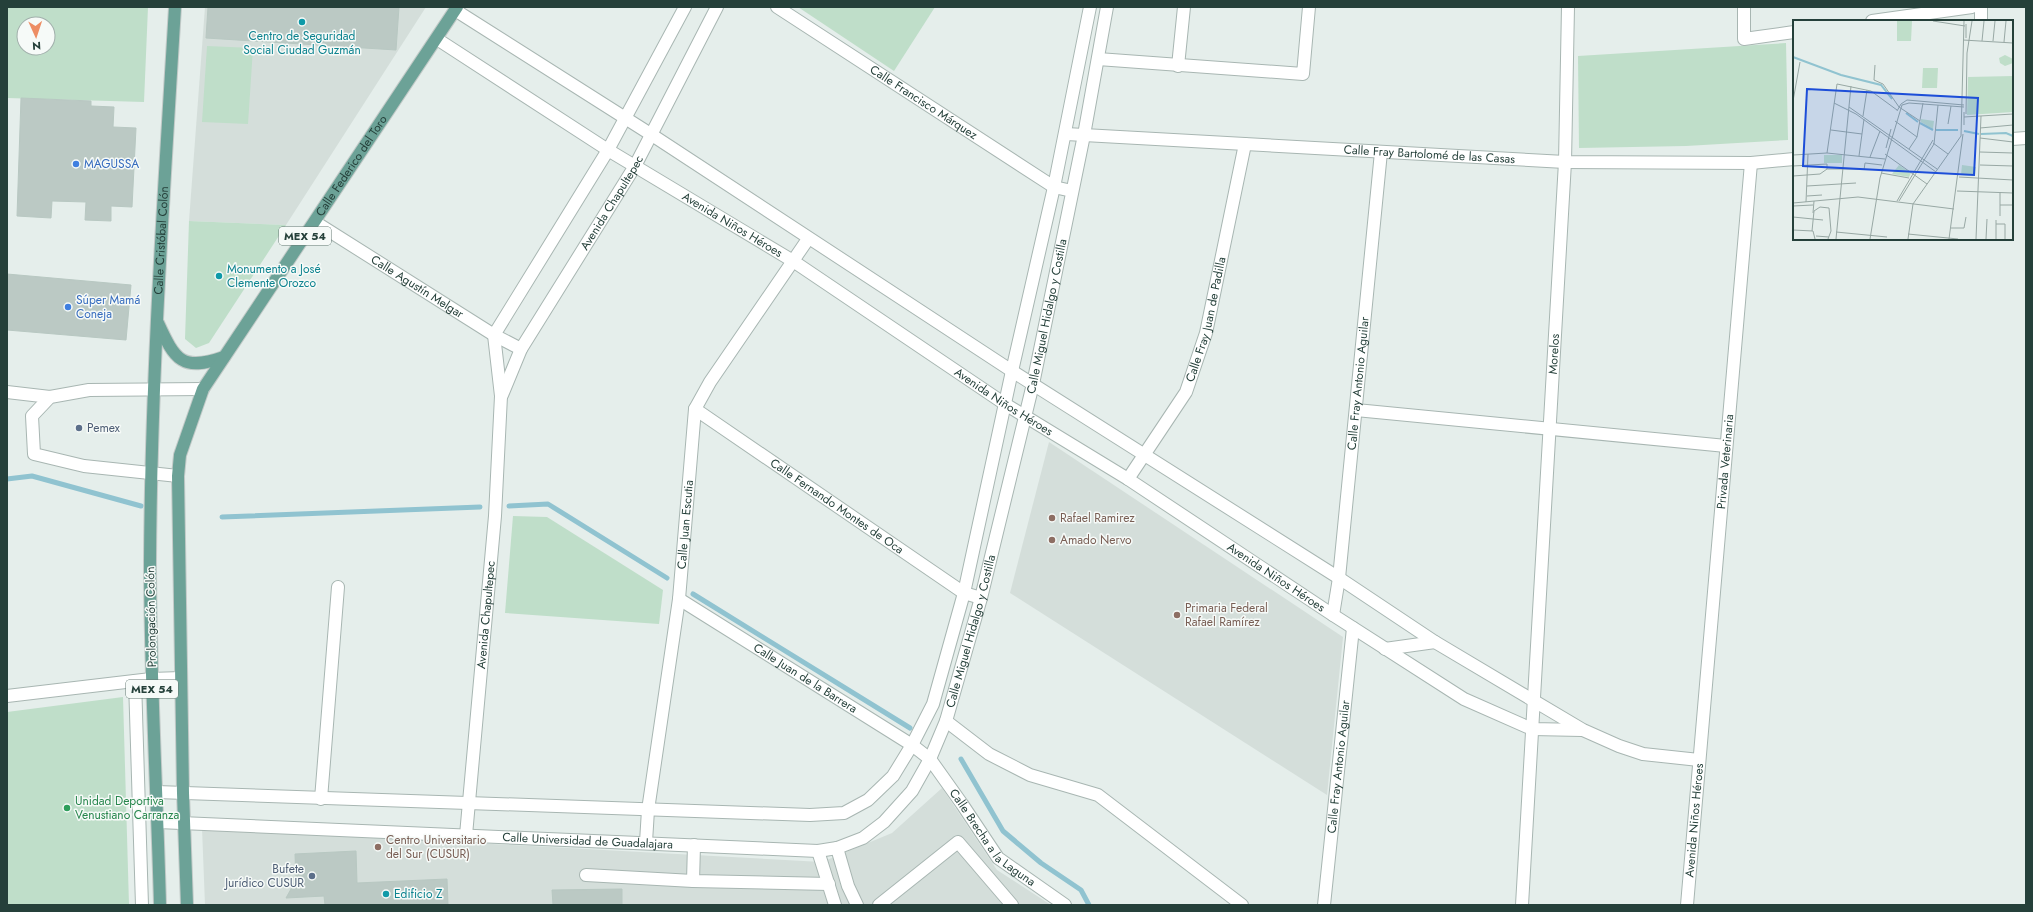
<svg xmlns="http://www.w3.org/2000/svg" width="2033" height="912" font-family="Jost,sans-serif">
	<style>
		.built { fill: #d4deda }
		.green { fill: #bfdec9; fill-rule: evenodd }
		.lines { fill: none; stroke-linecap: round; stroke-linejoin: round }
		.stream { stroke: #90c3d0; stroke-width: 5 }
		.building { fill: #bbc9c4; stroke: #b8c8c2 }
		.minor-casing { stroke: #a8b6b2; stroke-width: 14 }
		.major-casing { stroke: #c2cac8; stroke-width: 14 }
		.minor { stroke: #fff; stroke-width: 12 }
		.major { stroke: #6ca297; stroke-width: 12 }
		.culture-dot { fill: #0f9aa8; stroke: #f6faf8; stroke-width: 1.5 }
		.shop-dot { fill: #3f7fe0; stroke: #f6faf8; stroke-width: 1.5 }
		.service-dot { fill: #5c6f8a; stroke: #f6faf8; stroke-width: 1.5 }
		.education-dot { fill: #8d6e63; stroke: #f6faf8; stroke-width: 1.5 }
		.leisure-dot { fill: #2e9e5b; stroke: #f6faf8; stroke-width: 1.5 }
		.labels { text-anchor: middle; stroke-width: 3; stroke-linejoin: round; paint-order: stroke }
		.shield { fill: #f6faf8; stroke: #647873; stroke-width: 1 }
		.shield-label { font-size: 11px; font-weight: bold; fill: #25403a }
		.culture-label { font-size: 12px; fill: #0d838f; stroke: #f6faf8; text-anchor: start }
		.street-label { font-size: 12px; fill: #25403a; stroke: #f6faf8 }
		.shop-label { font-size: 12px; fill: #366cbe; stroke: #f6faf8; text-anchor: start }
		.service-label { font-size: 12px; fill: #4e5e75; stroke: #f6faf8; text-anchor: start }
		.education-label { font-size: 12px; fill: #785e54; stroke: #f6faf8; text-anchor: start }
		.leisure-label { font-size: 12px; fill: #27864d; stroke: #f6faf8; text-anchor: start }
		.inset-river { fill: none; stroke: #90c3d0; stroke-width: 2 }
		.inset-road { fill: none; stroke: #98a8a4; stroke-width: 1 }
		.view { fill: #1d4ed8; fill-opacity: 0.15; stroke: #1d4ed8; stroke-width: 2 }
		.inset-edge { fill: none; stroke: #25403a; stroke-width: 2 }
	</style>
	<rect width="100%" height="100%" fill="#e5eeeb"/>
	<!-- built -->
	<g class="built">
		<path d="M 205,7 L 426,7 L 286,225 L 189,221 Z"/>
		<path d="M 1049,442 L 1343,637 L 1327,795 L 1010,593 Z"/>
		<path d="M 942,788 L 997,870 L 1051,905 L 205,905 L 202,828 L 822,862 L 892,833 Z"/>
	</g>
	<!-- green -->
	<g class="green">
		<path d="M 7,7 L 148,7 L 144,102 L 7,98 ZM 24,24 L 48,24 L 48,48 L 24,48 Z"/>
		<path d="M 798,7 L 935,7 L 894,71 Z"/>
		<path d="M 1786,43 L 1788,140 L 1686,146 L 1579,148 L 1578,56 Z"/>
		<path d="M 207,46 L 253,48 L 248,124 L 202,122 Z"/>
		<path d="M 189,221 L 286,225 L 209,343 L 196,348 L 185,339 Z"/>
		<path d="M 513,516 L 547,517 L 663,590 L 659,624 L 505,613 Z"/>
		<path d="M 123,697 L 129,905 L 7,905 L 7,712 Z"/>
	</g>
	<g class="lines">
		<!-- stream -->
		<g class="stream">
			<path d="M 7,479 L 32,476 L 141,506"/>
			<path d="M 509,506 L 548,504 L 667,578"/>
			<path d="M 222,517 L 480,507"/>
			<path d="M 693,594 L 910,728"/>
			<path d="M 961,759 L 1003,831 L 1041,863 L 1081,890 L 1089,905"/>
		</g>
	</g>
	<!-- building -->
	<g class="building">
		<path d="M 208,7 L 399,7 L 396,50 L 206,38 Z"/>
		<path d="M 21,98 L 91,101 L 91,106 L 114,107 L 113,127 L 136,128 L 132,207 L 111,206 L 111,221 L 85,220 L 86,202 L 52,201 L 51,218 L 17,216 Z"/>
		<path d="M 7,274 L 131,285 L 126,340 L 7,330 Z"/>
		<path d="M 356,851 L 357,883 L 447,879 L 448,905 L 325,905 L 324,896 L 286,898 L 296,880 L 295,854 Z"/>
		<path d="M 622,889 L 622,905 L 553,905 L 552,890 Z"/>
	</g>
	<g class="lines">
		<defs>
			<g id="minor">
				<path id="s1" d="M 777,7 L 1054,187 L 1072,191"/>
				<path d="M 1744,7 L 1744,39 L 1794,32"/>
				<path d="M 1981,7 L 1981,21"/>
				<path d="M 455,10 L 652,135 L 1012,371 L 1339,578 L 1435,642 L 1583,730 L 1619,746 L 1643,754 L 1699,760"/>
				<path d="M 1872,21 L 1972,7"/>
				<path id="s2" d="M 437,39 L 608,150 L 793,261 L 1005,404 L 1128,479 L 1333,615 L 1464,699 L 1532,729 L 1582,730"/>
				<path d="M 1098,59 L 1303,74 L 1309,7"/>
				<path d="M 1178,66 L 1184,7"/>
				<path id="s3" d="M 1066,134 L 1565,162 L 1751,163 L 1794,159"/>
				<path d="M 2012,139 L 2026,138"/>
				<path id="s4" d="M 315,222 L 494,335 L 521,349"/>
				<path d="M 7,392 L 50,397"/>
				<path id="s5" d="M 502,395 L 521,349 L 635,166 L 717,7"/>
				<path id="s6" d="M 695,409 L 964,593 L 981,598"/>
				<path d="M 1356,410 L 1726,446"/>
				<path d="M 178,476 L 84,466 L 34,454 L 32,416 L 50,397 L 89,390 L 203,389"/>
				<path id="s7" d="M 1128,479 L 1186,392 L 1206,333 L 1245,144"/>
				<path id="s8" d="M 679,599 L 912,745 L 930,759 L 962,804 L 998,858 L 1065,905"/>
				<path id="s9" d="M 1333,615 L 1339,578 L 1381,152"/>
				<path d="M 1385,649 L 1435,642"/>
				<path d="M 135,681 L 142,905"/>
				<path d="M 7,696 L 151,679 L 181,678"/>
				<path d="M 946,721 L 989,754 L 1030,775 L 1098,795 L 1242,905"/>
				<path d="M 157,792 L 810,815 L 844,813 L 868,800 L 893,776 L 912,745 L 933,704 L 964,593 L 1012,371 L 1054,187 L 1090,7"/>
				<path d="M 321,799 L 338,587"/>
				<path id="s10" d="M 158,822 L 818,851 L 837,848 L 863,838 L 884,822 L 912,791 L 930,759 L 946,721 L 981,598 L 1033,384 L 1084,135 L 1107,7"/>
				<path id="s11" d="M 466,835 L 495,516 L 501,396 L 494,335 L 608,150 L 685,7"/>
				<path id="s12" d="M 646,842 L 648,810 L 679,599 L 695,409 L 710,382 L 808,239"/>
				<path d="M 837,848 L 848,886 L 857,905"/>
				<path d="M 818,851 L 835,905"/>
				<path d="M 586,875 L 693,881 L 829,884"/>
				<path d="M 693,881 L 694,845"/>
				<path d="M 879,905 L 958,842 L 1012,905"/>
				<path id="s13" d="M 1324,905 L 1353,628"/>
				<path id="s14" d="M 1522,905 L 1565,162 L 1568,7"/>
				<path id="s15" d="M 1687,905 L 1751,163"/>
			</g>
			<g id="major">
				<path d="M 158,323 C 175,360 182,372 224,357"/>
				<path id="s16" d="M 160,905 C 157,791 150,676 150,562 C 151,377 164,192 175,7"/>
				<path id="s17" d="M 187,905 L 183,793 L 178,476 L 180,455 L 203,389 L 457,7"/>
			</g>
		</defs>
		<!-- minor casing -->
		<use href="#minor" class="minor-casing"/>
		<!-- major casing -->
		<use href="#major" class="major-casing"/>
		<!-- minor -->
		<use href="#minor" class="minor"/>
		<!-- major -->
		<use href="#major" class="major"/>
	</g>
	<!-- markers -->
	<g class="culture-dot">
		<circle cx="302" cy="22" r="4"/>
		<circle cx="219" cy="276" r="4"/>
		<circle cx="386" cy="894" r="4"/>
	</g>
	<g class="shop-dot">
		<circle cx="76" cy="164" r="4"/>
		<circle cx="68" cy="307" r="4"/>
	</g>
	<g class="service-dot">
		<circle cx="79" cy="428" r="4"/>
		<circle cx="312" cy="876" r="4"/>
	</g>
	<g class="education-dot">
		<circle cx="1052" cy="518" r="4"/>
		<circle cx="1052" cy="540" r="4"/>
		<circle cx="1177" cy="615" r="4"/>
		<circle cx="378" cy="847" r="4"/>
	</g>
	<circle class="leisure-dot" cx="67" cy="808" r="4"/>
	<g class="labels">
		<!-- shield labels -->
		<g class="shield">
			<rect x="279" y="227" width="52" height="18" rx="3"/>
			<rect x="126" y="680" width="52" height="18" rx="3"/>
		</g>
		<g class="shield-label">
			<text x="305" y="240">MEX 54</text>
			<text x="152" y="693">MEX 54</text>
		</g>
		<!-- culture labels -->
		<g class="culture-label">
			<text x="302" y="40" text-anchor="middle">Centro de Seguridad<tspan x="302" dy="14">Social Ciudad Guzmán</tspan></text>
			<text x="227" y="273">Monumento a José<tspan x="227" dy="14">Clemente Orozco</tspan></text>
			<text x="394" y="898">Edificio Z</text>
		</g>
		<!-- street labels -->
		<g class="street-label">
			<text dy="4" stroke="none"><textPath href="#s1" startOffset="175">Calle Francisco Márquez</textPath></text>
			<text dy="4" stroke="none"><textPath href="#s3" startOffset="364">Calle Fray Bartolomé de las Casas</textPath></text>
			<text dy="4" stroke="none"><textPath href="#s17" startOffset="788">Calle Federico del Toro</textPath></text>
			<text dy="4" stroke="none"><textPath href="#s5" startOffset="222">Avenida Chapultepec</textPath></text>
			<text dy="4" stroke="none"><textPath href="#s2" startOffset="349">Avenida Niños Héroes</textPath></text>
			<text dy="4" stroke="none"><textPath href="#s16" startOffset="665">Calle Cristóbal Colón</textPath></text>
			<text dy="4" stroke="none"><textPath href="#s4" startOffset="121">Calle Agustín Melgar</textPath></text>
			<text dy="4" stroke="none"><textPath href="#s10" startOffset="1271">Calle Miguel Hidalgo y Costilla</textPath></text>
			<text dy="4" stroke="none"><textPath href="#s7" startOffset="180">Calle Fray Juan de Padilla</textPath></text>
			<text dy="4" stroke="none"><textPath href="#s14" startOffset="552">Morelos</textPath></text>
			<text dy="4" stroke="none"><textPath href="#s9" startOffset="233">Calle Fray Antonio Aguilar</textPath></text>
			<text dy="4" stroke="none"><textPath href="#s2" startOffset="673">Avenida Niños Héroes</textPath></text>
			<text dy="4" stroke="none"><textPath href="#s15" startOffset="445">Privada Veterinaria</textPath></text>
			<text dy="4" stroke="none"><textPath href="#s6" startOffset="172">Calle Fernando Montes de Oca</textPath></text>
			<text dy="4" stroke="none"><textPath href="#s12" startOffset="320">Calle Juan Escutia</textPath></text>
			<text dy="4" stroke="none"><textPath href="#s2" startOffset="997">Avenida Niños Héroes</textPath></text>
			<text dy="4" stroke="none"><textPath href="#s11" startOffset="221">Avenida Chapultepec</textPath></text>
			<text transform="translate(151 617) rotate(-91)" y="4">Prolongación Colón</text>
			<text dy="4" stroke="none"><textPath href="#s10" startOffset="947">Calle Miguel Hidalgo y Costilla</textPath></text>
			<text dy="4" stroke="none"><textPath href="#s8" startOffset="149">Calle Juan de la Barrera</textPath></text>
			<text dy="4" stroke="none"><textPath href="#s13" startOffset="139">Calle Fray Antonio Aguilar</textPath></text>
			<text dy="4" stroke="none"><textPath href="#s15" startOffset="85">Avenida Niños Héroes</textPath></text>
			<text dy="4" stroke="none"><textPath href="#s8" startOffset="399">Calle Brecha a la Laguna</textPath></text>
			<text dy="4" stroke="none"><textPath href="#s10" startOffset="430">Calle Universidad de Guadalajara</textPath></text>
		</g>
		<!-- shop labels -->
		<g class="shop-label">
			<text x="84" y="168">MAGUSSA</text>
			<text x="76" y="304">Súper Mamá<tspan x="76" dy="14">Coneja</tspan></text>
		</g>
		<!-- service labels -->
		<g class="service-label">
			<text x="87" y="432">Pemex</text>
			<text x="304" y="873" text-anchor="end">Bufete<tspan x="304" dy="14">Jurídico CUSUR</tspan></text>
		</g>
		<!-- education labels -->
		<g class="education-label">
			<text x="1060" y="522">Rafael Ramirez</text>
			<text x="1060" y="544">Amado Nervo</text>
			<text x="1185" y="612">Primaria Federal<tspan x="1185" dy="14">Rafael Ramírez</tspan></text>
			<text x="386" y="844">Centro Universitario<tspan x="386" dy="14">del Sur (CUSUR)</tspan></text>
		</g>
		<!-- leisure labels -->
		<g class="leisure-label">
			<text x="75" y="805">Unidad Deportiva<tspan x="75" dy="14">Venustiano Carranza</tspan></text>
		</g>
	</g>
	<!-- overview -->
	<g transform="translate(1793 20)">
		<rect width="220" height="220" fill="#e5eeeb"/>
		<path d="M 104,1 L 119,1 L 118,21 L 104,21 ZM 212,35 L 220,39 L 220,43 L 212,46 L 207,43 L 206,38 ZM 130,48 L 145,48 L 144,68 L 129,68 ZM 220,56 L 220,92 L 174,95 L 175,57 ZM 128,99 L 141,101 L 140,109 L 128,102 ZM 31,135 L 49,135 L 49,143 L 31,143 ZM 106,145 L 118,153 L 116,157 L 99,154 ZM 169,145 L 183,147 L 182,156 L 168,155 Z" fill="#bfdec9"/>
		<path class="inset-river" d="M 0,37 L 48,55 L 88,65 L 99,79M 113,93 L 125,102M 127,103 L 140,110M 143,110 L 165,110M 171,111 L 186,114M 188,114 L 213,113 L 220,116"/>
		<path class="inset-road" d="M 140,1 L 172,6M 173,18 L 173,4M 170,20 L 220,23M 189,21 L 191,1M 200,21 L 202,1M 211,22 L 213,1M 82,45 L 81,60 L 90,64 L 106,87 L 127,101M 0,81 L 7,42M 41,83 L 63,94 L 143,152M 56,87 L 144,149M 104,91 L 108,84 L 114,80 L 171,85M 173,94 L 174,33 L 179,1M 70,96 L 74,70M 171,97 L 220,94M 102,101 L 124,117M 155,104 L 158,86M 171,105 L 171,92M 187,108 L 220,105M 38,110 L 69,114M 187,118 L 220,122M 140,123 L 155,134M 93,128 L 98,109M 116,129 L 124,117 L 130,83M 187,132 L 220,133M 34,133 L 44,64 L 78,71 L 104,90M 92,134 L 134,164M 0,135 L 34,133 L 92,139M 66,136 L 71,99M 77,137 L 87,111M 187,145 L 220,146M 0,146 L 34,144 L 34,149M 34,149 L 65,149M 71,150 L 72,143 L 89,145M 88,153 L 116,158M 0,156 L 27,154 L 34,149M 166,157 L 220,160M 14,166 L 63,163M 164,171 L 220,173M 207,172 L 207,196M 14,176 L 29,175M 104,181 L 140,120M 106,181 L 141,124 L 145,85M 13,182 L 15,134M 0,183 L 65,177 L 161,189M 207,185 L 220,185M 0,186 L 20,185M 20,193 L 21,181M 0,197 L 30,200M 203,204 L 212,204 L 212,219M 158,208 L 171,208 L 173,197M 0,210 L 20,211 L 22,219M 19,211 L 21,191 L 27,187 L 36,188 L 38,211 L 35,219M 43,212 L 94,217M 115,214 L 165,219M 23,216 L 36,217M 43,219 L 58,66M 77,219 L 87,158 L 109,85 L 116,83 L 171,87M 115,219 L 120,184 L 168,116 L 171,1M 156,219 L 170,114M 183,219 L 188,96M 193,219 L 194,199M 203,219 L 203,200"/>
		<path class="view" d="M 14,69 L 185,78 L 181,155 L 10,146 Z"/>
		<rect width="220" height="220" class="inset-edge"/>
	</g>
	<!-- border -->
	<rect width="2033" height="912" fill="none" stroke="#25403a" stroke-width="16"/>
	<!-- north arrow -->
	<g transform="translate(36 36) rotate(177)"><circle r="19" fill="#f6faf8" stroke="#a2b0ac"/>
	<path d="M0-3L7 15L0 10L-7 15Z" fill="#ed8d64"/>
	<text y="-6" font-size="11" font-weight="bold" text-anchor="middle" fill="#25403a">N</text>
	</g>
</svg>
